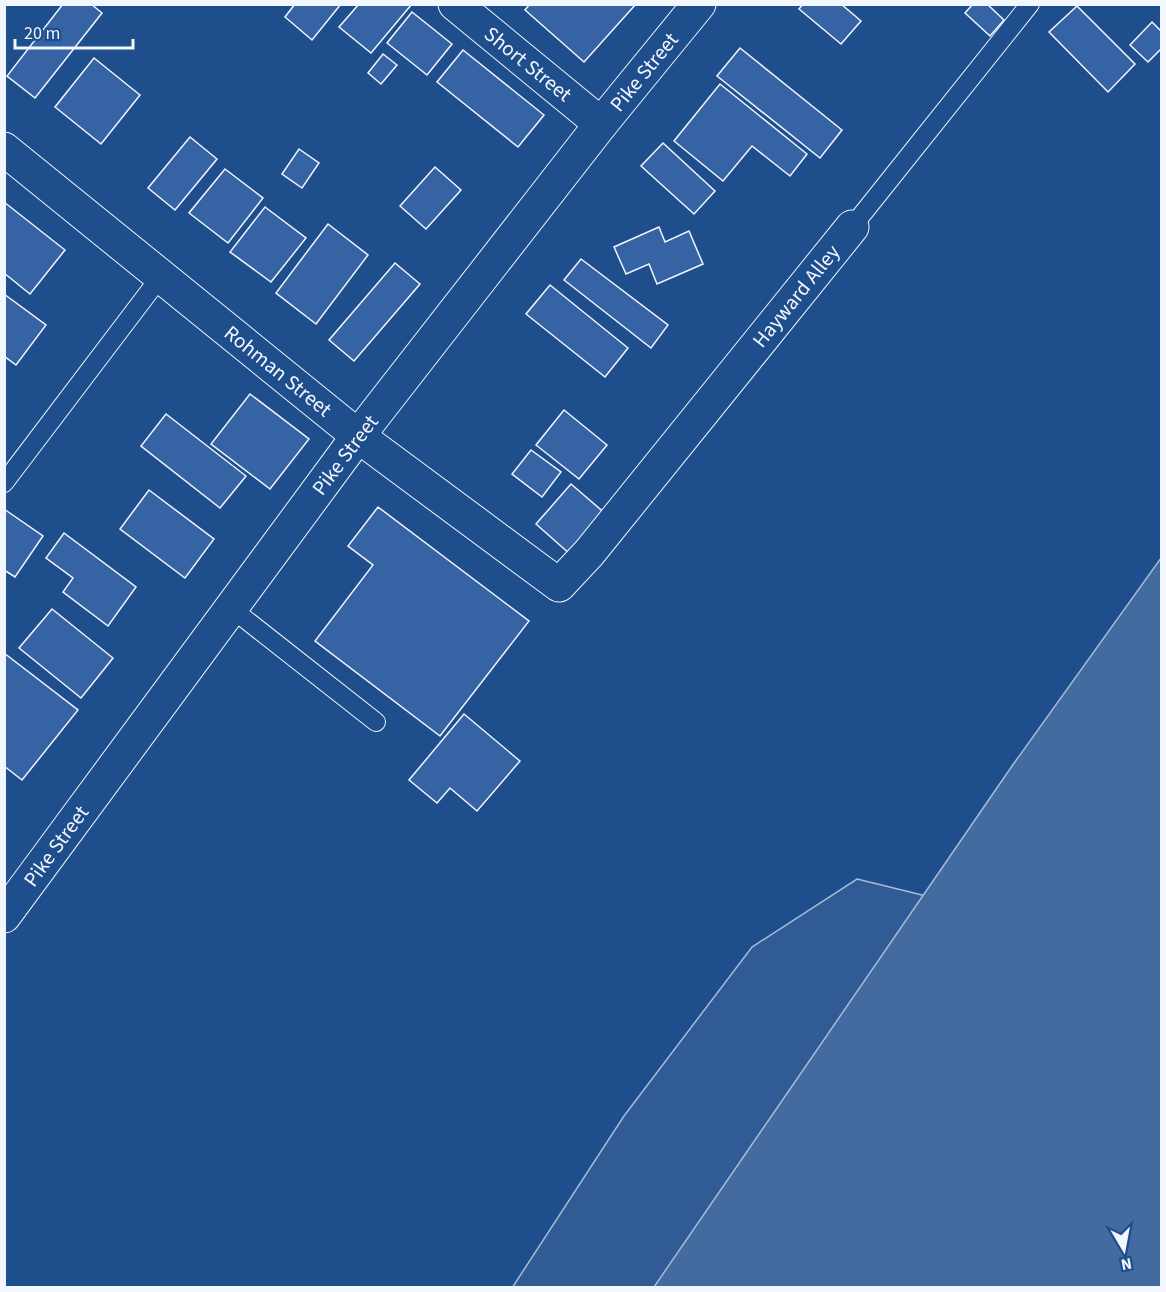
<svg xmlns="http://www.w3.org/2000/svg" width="1166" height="1292" font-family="'Source Sans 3',sans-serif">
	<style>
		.built { fill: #305b95; stroke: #a8bbd7; stroke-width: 1.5 }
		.water { fill: #446ba0; stroke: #a8bbd7; stroke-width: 1.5 }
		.building { fill: #3563a3; stroke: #f2f6ff; stroke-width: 1.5 }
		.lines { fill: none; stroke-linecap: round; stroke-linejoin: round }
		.lane-casing { stroke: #f2f6ff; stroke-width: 20 }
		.street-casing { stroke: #f2f6ff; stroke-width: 35 }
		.secondary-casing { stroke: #f2f6ff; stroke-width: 35 }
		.lane { stroke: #1f4e8c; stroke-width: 18 }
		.street { stroke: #1f4e8c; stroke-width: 33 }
		.secondary { stroke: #1f4e8c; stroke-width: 33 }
		.labels { text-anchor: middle; stroke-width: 4.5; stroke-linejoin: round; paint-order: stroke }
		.street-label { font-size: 21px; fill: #f2f6ff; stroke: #1f4e8c }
	</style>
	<rect width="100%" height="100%" fill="#1f4e8c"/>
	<!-- built -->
	<path class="built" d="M 857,879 L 975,908 L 783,1287 L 512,1288 L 624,1116 L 752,947 Z"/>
	<!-- water -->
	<path class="water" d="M 1161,558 L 1161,1287 L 654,1287 L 1012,766 Z"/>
	<!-- building -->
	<g class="building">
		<path d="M 63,4 L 91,4 L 102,13 L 35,98 L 7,76 Z"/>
		<path d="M 295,4 L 341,4 L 312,40 L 285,17 Z"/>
		<path d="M 359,4 L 412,4 L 371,53 L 339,27 Z"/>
		<path d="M 530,4 L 636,4 L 584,62 L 525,10 Z"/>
		<path d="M 803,4 L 841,4 L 861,21 L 841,44 L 799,9 Z"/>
		<path d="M 973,4 L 987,4 L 1004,20 L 990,36 L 965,13 Z"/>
		<path d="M 1077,6 L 1135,64 L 1108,92 L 1049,32 Z"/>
		<path d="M 412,12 L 452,44 L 427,75 L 387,43 Z"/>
		<path d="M 1152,22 L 1162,32 L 1162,48 L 1148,62 L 1130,45 Z"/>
		<path d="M 740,48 L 842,130 L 820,158 L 717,76 Z"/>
		<path d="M 463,50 L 544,115 L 518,147 L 437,82 Z"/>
		<path d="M 383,54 L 397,65 L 381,84 L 368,73 Z"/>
		<path d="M 94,58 L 140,95 L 101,144 L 55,107 Z"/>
		<path d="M 720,84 L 807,154 L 790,176 L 752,146 L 723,181 L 674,141 Z"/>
		<path d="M 190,137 L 217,159 L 175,210 L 148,188 Z"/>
		<path d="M 663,143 L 715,191 L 694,214 L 641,166 Z"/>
		<path d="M 299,149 L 319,163 L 302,188 L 282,174 Z"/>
		<path d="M 435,167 L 461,190 L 426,229 L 400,206 Z"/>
		<path d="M 225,169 L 263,198 L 228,243 L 189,213 Z"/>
		<path d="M 4,202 L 65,250 L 30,294 L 4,273 Z"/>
		<path d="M 265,207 L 306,238 L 271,282 L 230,252 Z"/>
		<path d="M 328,224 L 368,255 L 316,324 L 276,293 Z"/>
		<path d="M 659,227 L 665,242 L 689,231 L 703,264 L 657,284 L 649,264 L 626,274 L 614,247 Z"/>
		<path d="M 581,259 L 668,325 L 651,348 L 564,280 Z"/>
		<path d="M 395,263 L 420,284 L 354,361 L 329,340 Z"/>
		<path d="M 550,285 L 628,348 L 605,377 L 526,314 Z"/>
		<path d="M 4,294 L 46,325 L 16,365 L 4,356 Z"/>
		<path d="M 250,394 L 309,439 L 270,489 L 211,444 Z"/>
		<path d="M 564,410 L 607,445 L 579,479 L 536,445 Z"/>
		<path d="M 166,414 L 246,476 L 220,508 L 141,446 Z"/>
		<path d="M 531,450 L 561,472 L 542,497 L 512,474 Z"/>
		<path d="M 571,484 L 607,515 L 571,555 L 536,524 Z"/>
		<path d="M 149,490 L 214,539 L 185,578 L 120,529 Z"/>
		<path d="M 378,507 L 529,621 L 440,736 L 315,641 L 373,565 L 348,546 Z"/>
		<path d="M 4,509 L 43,536 L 15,577 L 4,570 Z"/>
		<path d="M 64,533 L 136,587 L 108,626 L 63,592 L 73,578 L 46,558 Z"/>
		<path d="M 52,609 L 113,658 L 81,698 L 19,648 Z"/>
		<path d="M 4,653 L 78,710 L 22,780 L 4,766 Z"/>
		<path d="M 464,714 L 520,761 L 477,811 L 450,788 L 437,803 L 409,780 Z"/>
	</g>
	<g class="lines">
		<defs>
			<g id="lane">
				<path d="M 852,227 L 1030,4"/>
				<path d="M 4,483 L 161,276"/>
				<path d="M 231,608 L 376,722"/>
			</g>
			<g id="street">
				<path d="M 455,4 L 601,124"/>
				<path d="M 4,149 L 358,436 L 559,585 L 589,553 L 852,227"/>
			</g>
			<path id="secondary" d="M 4,916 L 358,436 L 601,124 L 699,4"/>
		</defs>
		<!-- lane casing -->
		<use href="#lane" class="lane-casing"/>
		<!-- street casing -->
		<use href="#street" class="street-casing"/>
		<!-- secondary casing -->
		<use href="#secondary" class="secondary-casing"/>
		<!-- lane -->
		<use href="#lane" class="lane"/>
		<!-- street -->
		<use href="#street" class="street"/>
		<!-- secondary -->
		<use href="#secondary" class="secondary"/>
	</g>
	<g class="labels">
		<!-- street labels -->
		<g class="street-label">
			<text transform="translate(528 64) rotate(39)" y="7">Short Street</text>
			<text transform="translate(644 72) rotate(-51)" y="7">Pike Street</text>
			<text transform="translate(796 296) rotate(-51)" y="7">Hayward Alley</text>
			<text transform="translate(278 371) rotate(39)" y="7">Rohman Street</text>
			<text transform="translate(345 455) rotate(-53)" y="7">Pike Street</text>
			<text transform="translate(56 846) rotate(-54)" y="7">Pike Street</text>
		</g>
	</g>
	<!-- border -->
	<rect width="1166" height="1292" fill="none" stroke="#f2f6ff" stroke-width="12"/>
	<!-- north arrow -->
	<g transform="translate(1124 1250) rotate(170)" stroke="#1f4e8c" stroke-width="4.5" paint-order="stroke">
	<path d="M0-4.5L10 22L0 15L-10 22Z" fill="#f2f6ff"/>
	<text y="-9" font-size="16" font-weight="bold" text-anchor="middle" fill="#f2f6ff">N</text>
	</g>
	<!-- scale -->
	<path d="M15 39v9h118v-9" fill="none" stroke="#f2f6ff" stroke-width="3"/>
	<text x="24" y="39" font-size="18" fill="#f2f6ff" stroke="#1f4e8c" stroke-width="4.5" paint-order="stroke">20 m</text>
</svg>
